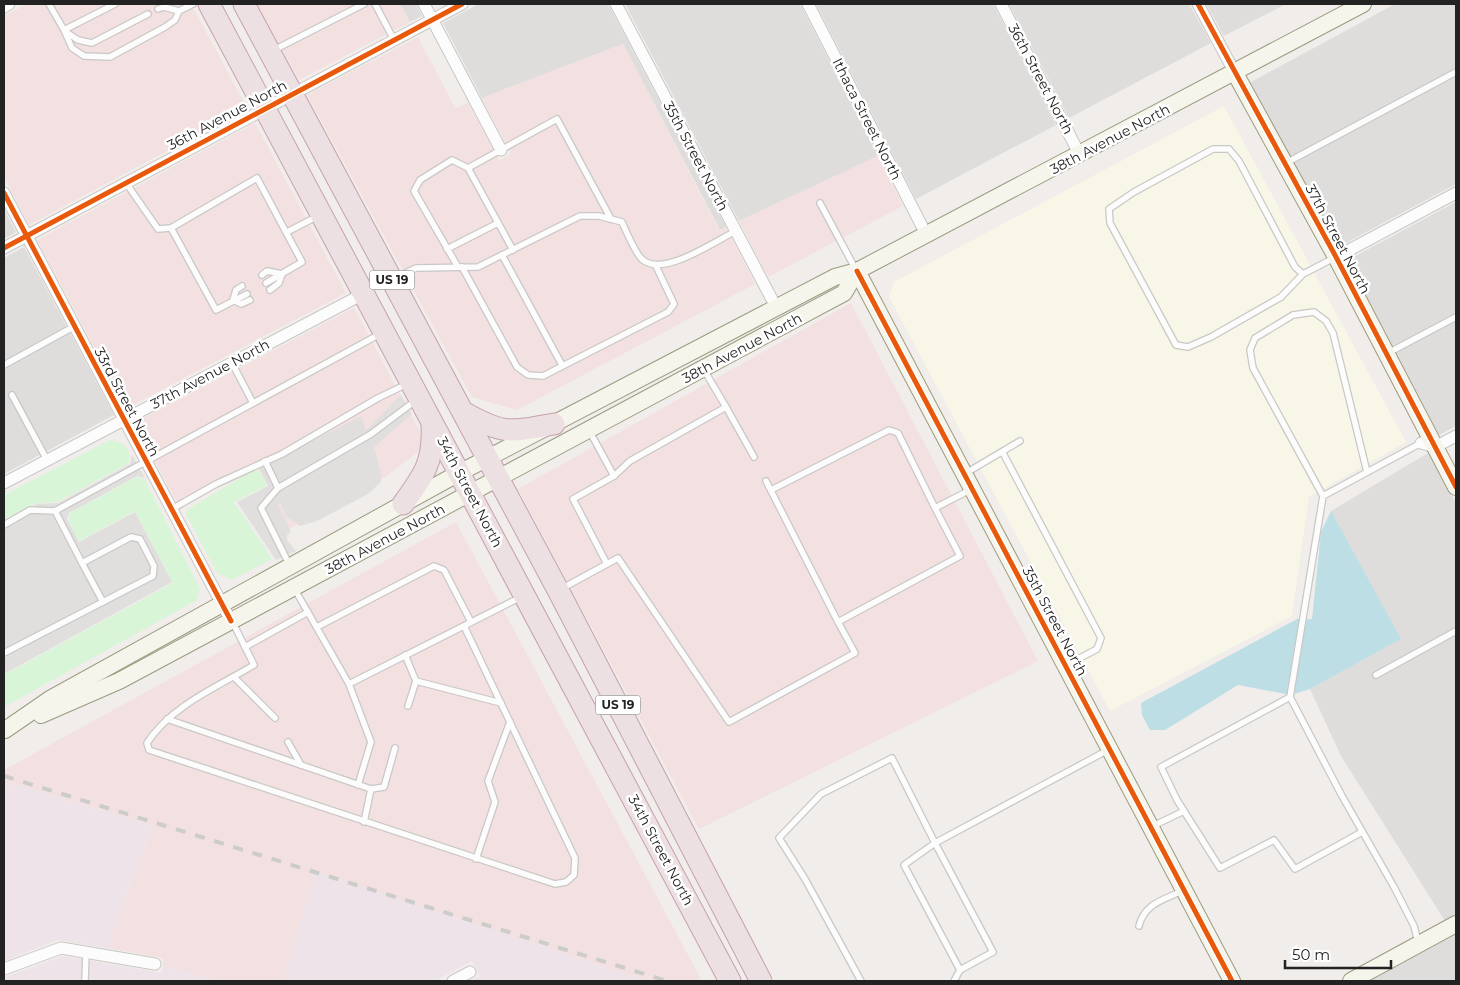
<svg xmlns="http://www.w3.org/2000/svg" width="1460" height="985" font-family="Montserrat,sans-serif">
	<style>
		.residential { fill: #dfdddc }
		.commercial { fill: #f2e1e0 }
		.industrial { fill: #eee3e9 }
		.education { fill: #f8f6e7 }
		.park { fill: #d8f5d7 }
		.parking { fill: #e0dfde }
		.water { fill: #bddee4 }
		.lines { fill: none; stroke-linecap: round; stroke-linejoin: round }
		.lane-casing { stroke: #c9c8c6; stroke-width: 8 }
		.street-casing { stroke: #c9c8c6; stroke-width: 13 }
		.secondary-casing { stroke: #9b9b80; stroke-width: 18 }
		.highway-casing { stroke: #c7a0ad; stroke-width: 23 }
		.lane { stroke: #fdfcfc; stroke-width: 5.5 }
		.street { stroke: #fdfcfc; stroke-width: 11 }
		.secondary { stroke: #f5f5ec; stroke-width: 16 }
		.highway { stroke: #ece0e2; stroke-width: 21 }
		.rail { stroke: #cccccb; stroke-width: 4; stroke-dasharray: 10 10; stroke-linecap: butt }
		.cycleway-casing { stroke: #fff; stroke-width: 8 }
		.cycleway { stroke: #e8590c; stroke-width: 5 }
		.labels { text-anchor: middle; stroke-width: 5; stroke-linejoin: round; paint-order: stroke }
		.shield { fill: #fff; stroke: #646464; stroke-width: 1 }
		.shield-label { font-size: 12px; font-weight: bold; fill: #222 }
		.street-label { font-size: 14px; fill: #222; stroke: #fff }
	</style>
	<rect width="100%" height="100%" fill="#f0edea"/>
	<!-- residential -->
	<g class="residential">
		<path d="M 400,4 L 416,4 L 422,16 L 410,22 Z"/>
		<path d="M 479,4 L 608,4 L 726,227 L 720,230 L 623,44 L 482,98 L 443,23 Z"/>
		<path d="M 625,4 L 800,4 L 878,156 L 739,221 Z"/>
		<path d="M 816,4 L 993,4 L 1056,125 L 916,199 Z"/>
		<path d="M 1009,4 L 1189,4 L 1211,43 L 1069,118 Z"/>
		<path d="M 1206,4 L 1286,4 L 1224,36 Z"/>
		<path d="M 1395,4 L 1456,4 L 1456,184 L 1338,247 L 1249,83 Z"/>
		<path d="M 1456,202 L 1456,426 L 1437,436 L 1346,261 Z"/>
		<path d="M 4,209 L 16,232 L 4,239 Z"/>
		<path d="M 24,247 L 114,415 L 4,474 L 4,258 Z"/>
		<path d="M 1428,453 L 1456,503 L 1456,915 L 1445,921 L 1341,756 L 1310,689 L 1400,639 L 1331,511 Z"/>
		<path d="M 1456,934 L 1456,981 L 1368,981 L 1423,952 Z"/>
	</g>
	<!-- commercial -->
	<g class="commercial">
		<path d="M 27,4 L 191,4 L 247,108 L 29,225 L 4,177 L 4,16 Z"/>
		<path d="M 257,4 L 400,4 L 410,22 L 299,80 Z"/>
		<path d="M 418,37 L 455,108 L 468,103 L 499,160 L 511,154 L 482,98 L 623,44 L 719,230 L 726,227 L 755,284 L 517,410 L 472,397 L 307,95 Z"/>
		<path d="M 255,123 L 346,293 L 127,408 L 37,240 Z"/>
		<path d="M 878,156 L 903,206 L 768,277 L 739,221 Z"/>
		<path d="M 851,303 L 1038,661 L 699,829 L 518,489 Z"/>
		<path d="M 354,308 L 425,441 L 426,446 L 384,478 L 268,540 L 270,491 L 264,468 L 260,465 L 250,464 L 185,503 L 181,510 L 134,423 Z"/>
		<path d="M 456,522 L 702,981 L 647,981 L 316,872 L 283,981 L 218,981 L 163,965 L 163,958 L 107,948 L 153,826 L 4,781 L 4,770 Z"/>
	</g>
	<!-- industrial -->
	<g class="industrial">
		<path d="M 4,781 L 153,826 L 107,948 L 58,940 L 4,961 Z"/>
		<path d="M 315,871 L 647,981 L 470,981 L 480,976 L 472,961 L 435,981 L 283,981 Z"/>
		<path d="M 62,956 L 162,973 L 163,965 L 218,981 L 4,981 L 6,977 Z"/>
	</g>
	<!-- education -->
	<path class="education" d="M 1224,106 L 1406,442 L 1309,497 L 1292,616 L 1110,711 L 889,297 L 894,282 Z"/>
	<!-- park -->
	<g class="park">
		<path d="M 110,440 C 124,442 133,449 128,464 L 57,502 L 37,503 L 4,519 L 4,495 Z"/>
		<path d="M 254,470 L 259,471 L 267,485 L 234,502 L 272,559 L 231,580 L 217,573 L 186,514 L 188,509 Z"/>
		<path d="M 137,477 L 145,480 L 200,589 L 197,600 L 4,707 L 4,675 L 173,583 L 135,511 L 79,541 L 69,521 L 70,513 Z"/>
	</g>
	<!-- parking -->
	<g class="parking">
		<path d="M 401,395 L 412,414 L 374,447 L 381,474 L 381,482 L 368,494 L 317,521 L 300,526 L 286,516 L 281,504 L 278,504 L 291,532 L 287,535 L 287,540 L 296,551 L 276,560 L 237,502 L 268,486 L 259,469 L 361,416 L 366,430 Z"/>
		<path d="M 132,455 L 145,478 L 137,476 L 69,513 L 67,519 L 79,542 L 135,512 L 172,582 L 4,674 L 4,520 L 37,504 L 58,503 L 130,464 Z"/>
	</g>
	<!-- water -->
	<path class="water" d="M 1331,511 L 1401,639 L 1310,689 L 1291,695 L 1238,685 L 1165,730 L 1150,730 L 1142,715 L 1141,703 L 1297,619 L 1312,619 L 1321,532 Z"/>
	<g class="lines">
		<defs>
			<g id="lane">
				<path d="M 49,4 L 64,30 L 115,4"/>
				<path d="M 375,4 L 394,40"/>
				<path d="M 158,9 L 164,7 L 179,11 L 193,4"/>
				<path d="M 64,30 L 72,48 L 84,56 L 110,57 L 165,27 L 175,20 L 179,11"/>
				<path d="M 66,32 L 78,40 L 92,43 L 148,14"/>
				<path d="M 274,50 L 364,4"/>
				<path d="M 1286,163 L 1456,72"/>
				<path d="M 126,183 L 158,229 L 171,228 L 257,178 L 302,262 L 266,283"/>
				<path d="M 820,203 L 856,270"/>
				<path d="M 171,228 L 216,310 L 247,294"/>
				<path d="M 287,232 L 318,216"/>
				<path d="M 447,249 L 498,223"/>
				<path d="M 513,250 L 468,168 L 557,119 L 611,219"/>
				<path d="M 502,255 L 562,365"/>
				<path d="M 458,267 L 414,191 L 420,180 L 452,160 L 468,168"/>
				<path d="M 462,267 L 517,367 L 528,375 L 543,376 L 668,312 L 674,304 L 656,266"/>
				<path d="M 1303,274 L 1295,267 L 1239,161 L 1229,149 L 1213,149 L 1134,192 L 1109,209 L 1110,223 L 1176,345 L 1188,347 L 1211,337 L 1281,297 L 1303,274 L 1334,258"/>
				<path d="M 262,275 L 267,271 L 282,274 L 279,283 L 270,290"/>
				<path d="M 395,278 L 416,268 L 478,267 L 580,216 L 599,216 L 622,222 C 626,231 636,255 643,260 C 664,277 715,241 736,231"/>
				<path d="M 242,286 L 236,290 L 233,300 L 241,304 L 250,300"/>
				<path d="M 1388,353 L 1456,317"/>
				<path d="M 232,363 L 253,403"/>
				<path d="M 4,365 L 75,326"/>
				<path d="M 12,395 L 47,460"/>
				<path d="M 726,407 L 754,457"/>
				<path d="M 590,432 L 614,476"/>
				<path d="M 1003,453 L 1101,638 L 1097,649 L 1067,665"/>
				<path d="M 265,461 L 278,488 L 261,508 L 290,566"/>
				<path d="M 1367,472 L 1333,333 L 1326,321 L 1314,312 L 1293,315 L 1255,338 L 1250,350 L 1253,368 L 1323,496 L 1290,697 L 1342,796 L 1394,887 L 1414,926 L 1418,942"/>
				<path d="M 966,473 L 1020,441"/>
				<path d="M 766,481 L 838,622"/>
				<path d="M 278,488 L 371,434 L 415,401"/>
				<path d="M 771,490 L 889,430 L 898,433 L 935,508"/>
				<path d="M 1323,496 L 1421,443"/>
				<path d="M 172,509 L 216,484 L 282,454 L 378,398 L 407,384"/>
				<path d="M 4,525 L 30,510 L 55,511 L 380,334"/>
				<path d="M 82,563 L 103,602"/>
				<path d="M 607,564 L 573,499 L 614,476 L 630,461 L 726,407 L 704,370"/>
				<path d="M 294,588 L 349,684 L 521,597"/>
				<path d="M 561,589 L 618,558 L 729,722 L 855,653 L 838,622 L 960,556 L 935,508 L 970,490"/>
				<path d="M 232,621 L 254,665 C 217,687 171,706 147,743 L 149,750 L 555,884 L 566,882 L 574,875 L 575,858 L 464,626"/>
				<path d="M 317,627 L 434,566 L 444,570 L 471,622"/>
				<path d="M 245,647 L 308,612"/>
				<path d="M 4,653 L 153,576 L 154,566 L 140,539 L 131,537 L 82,563 L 55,511"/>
				<path d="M 405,655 L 416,681 L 501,703"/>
				<path d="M 1376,675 L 1456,631"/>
				<path d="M 234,677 L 275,718"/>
				<path d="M 349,684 L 371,742 L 358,785"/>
				<path d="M 1290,697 L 1161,767 L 1177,800 L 1220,868 L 1274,840 L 1295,869 L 1362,832"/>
				<path d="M 408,706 L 416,681"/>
				<path d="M 167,719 L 371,789 L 364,822"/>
				<path d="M 288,742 L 301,765"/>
				<path d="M 371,789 L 384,787 L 395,748"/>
				<path d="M 1153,826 L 1184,811"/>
				<path d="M 476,859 L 495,802 L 488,781 L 510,722"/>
				<path d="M 1139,926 C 1144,904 1163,900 1182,891"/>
				<path d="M 85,981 L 86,952"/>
				<path d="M 861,981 L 805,879 L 779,838 L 821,794 L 892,758 L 935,843 L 904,865 L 960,970"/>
				<path d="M 954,981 L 960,970 L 993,952 L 935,843 L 1108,750"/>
			</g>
			<g id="street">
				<path d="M 424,4 L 501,150"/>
				<path d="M 616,4 L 776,307"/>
				<path d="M 808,4 L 926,234"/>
				<path d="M 1001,4 L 1080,155"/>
				<path d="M 1198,4 L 1235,73"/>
				<path d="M 4,7 L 9,4"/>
				<path d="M 4,193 L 231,621"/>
				<path d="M 4,248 L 462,4"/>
				<path d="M 1336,257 L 1456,193"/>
				<path d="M 1421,443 L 1435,447 L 1456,436"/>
				<path d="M 4,483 L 363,294"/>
				<path d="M 4,969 L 61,948 L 155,964"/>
				<path d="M 453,981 L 470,972"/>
			</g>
			<g id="secondary">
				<path d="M 1235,73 L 1336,257 L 1456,487"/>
				<path d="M 857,271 L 1232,981"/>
				<path d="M 41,715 L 119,681 L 844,293 L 857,271"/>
				<path d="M 5,730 L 50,699 L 459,473 L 835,277 L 857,271 L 1363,4"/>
				<path d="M 1351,981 L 1456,924"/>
			</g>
			<g id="highway">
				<path d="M 209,4 L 730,981"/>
				<path d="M 244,4 L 558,590 L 761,981"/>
				<path d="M 463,412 C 504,435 509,432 554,424"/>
				<path d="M 403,504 C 424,475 434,462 432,425"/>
			</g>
		</defs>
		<!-- lane casing -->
		<use href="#lane" class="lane-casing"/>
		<!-- street casing -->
		<use href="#street" class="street-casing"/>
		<!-- secondary casing -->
		<use href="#secondary" class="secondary-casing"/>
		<!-- highway casing -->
		<use href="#highway" class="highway-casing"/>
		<!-- lane -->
		<use href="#lane" class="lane"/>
		<!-- street -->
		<use href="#street" class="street"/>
		<!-- secondary -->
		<use href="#secondary" class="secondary"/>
		<!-- highway -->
		<use href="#highway" class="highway"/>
		<!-- rail -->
		<path class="rail" d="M 4,776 L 667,981"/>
		<defs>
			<g id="cycleway">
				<path d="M 1198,4 L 1336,257 L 1456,487"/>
				<path d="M 4,193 L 231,621"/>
				<path d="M 4,248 L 462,4"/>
				<path d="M 857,271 L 1232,981"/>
			</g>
		</defs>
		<!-- cycleway casing -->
		<use href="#cycleway" class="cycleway-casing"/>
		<!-- cycleway -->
		<use href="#cycleway" class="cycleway"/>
	</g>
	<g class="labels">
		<!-- shield labels -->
		<g class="shield">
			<rect x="369.5" y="270.5" width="45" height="19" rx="4"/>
			<rect x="595.5" y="695.5" width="45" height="19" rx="4"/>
		</g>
		<g class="shield-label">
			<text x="392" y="284">US 19</text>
			<text x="618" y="709">US 19</text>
		</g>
		<!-- street labels -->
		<g class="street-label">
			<text transform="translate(1041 79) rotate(62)" y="5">36th Street North</text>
			<text transform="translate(227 115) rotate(-28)" y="5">36th Avenue North</text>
			<text transform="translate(867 119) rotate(63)" y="5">Ithaca Street North</text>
			<text transform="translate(1110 139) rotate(-28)" y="5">38th Avenue North</text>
			<text transform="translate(696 156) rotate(62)" y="5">35th Street North</text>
			<text transform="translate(1338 239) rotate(62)" y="5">37th Street North</text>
			<text transform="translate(742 348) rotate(-28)" y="5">38th Avenue North</text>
			<text transform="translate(210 374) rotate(-28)" y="5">37th Avenue North</text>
			<text transform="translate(127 402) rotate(62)" y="5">33rd Street North</text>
			<text transform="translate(470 492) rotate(62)" y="5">34th Street North</text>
			<text transform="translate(385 539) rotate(-28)" y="5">38th Avenue North</text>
			<text transform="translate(1055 621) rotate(62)" y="5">35th Street North</text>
			<text transform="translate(661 850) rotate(62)" y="5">34th Street North</text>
		</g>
	</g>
	<!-- border -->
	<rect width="1460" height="985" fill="none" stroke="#222222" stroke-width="10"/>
	<!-- scale -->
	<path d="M1285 960v8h106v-8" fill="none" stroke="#222222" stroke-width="2.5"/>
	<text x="1292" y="960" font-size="15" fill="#222222" stroke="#ffffff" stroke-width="4" paint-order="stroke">50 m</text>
</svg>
